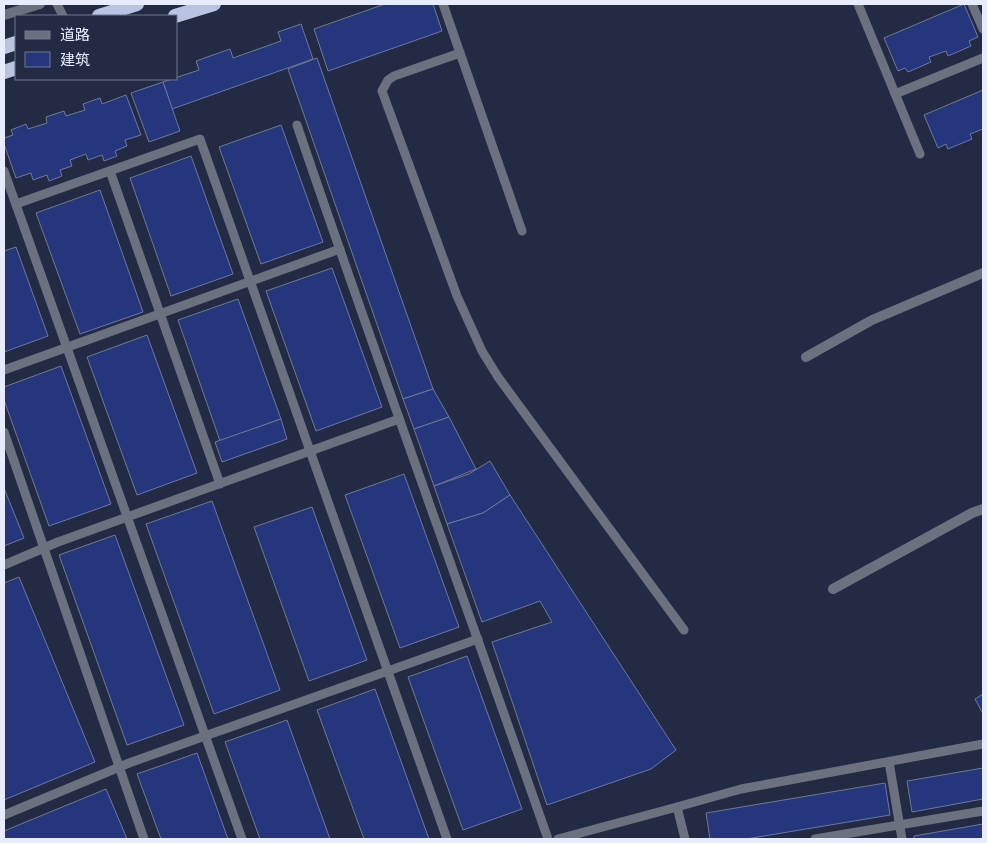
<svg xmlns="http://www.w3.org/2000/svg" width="987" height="843" font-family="Arial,'Noto Sans SC',sans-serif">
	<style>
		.building { fill: #25367c; stroke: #6e7997 }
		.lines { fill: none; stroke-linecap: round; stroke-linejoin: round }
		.service { stroke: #6c717f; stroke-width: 9 }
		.minor { stroke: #6c717f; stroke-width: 10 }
		.trunk { stroke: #b8c4e2; stroke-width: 14 }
	</style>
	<rect width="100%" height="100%" fill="#222a44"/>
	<!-- building -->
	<g class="building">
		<path d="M 385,4 L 433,4 L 442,31 L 328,71 L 314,29 Z"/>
		<path d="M 964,4 L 978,37 L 969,41 L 971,46 L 948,56 L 946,51 L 929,57 L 931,62 L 908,72 L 905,68 L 898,71 L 884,38 Z"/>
		<path d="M 301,24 L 313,59 L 172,109 L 163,82 L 199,70 L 196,61 L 230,49 L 233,58 L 281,41 L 278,32 Z"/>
		<path d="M 317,58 L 433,389 L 403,399 L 288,69 Z"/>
		<path d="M 163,82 L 180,131 L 149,142 L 131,93 Z"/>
		<path d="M 983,90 L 983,129 L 970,134 L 972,139 L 948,149 L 946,144 L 938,148 L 924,115 Z"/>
		<path d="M 126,95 L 141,135 L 125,140 L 127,146 L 115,151 L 117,156 L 104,161 L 102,155 L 88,160 L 86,154 L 70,160 L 72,166 L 60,170 L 62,176 L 49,181 L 47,175 L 33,180 L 31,173 L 16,178 L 4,144 L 4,138 L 13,135 L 11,130 L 26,124 L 28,129 L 47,123 L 46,117 L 64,111 L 66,116 L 85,110 L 83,104 L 100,98 L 102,104 Z"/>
		<path d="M 281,125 L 323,242 L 261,264 L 219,147 Z"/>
		<path d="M 191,156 L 233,274 L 171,296 L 130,178 Z"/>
		<path d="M 100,190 L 143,312 L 80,334 L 36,213 Z"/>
		<path d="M 16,247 L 48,336 L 4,352 L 4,251 Z"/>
		<path d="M 332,268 L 382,407 L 316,431 L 266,291 Z"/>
		<path d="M 238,299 L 281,419 L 220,441 L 178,320 Z"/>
		<path d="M 147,335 L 197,473 L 137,495 L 87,357 Z"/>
		<path d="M 61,366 L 111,504 L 49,526 L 4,400 L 4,387 Z"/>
		<path d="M 433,389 L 449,417 L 414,429 L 403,399 Z"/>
		<path d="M 449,417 L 476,469 L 434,486 L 414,429 Z"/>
		<path d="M 281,419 L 287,439 L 222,462 L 215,442 Z"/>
		<path d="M 490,461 L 510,495 L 483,513 L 447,524 L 434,486 L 469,474 Z"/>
		<path d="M 404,474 L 459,627 L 400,648 L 345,495 Z"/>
		<path d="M 4,488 L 24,538 L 4,546 Z"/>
		<path d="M 510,495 L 676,750 L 651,769 L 547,805 L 492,642 L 552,622 L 540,601 L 482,622 L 447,524 L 483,513 Z"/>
		<path d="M 212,501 L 280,690 L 214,714 L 146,524 Z"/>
		<path d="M 312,507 L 367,660 L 309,681 L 254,527 Z"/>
		<path d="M 115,535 L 184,725 L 127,745 L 59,555 Z"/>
		<path d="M 19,577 L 95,762 L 4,800 L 4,583 Z"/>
		<path d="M 467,656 L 522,809 L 463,830 L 408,677 Z"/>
		<path d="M 375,689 L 429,839 L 364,839 L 317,710 Z"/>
		<path d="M 983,694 L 983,714 L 975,699 Z"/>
		<path d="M 287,720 L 330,839 L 260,839 L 225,742 Z"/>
		<path d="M 197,753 L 228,839 L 161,839 L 137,774 Z"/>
		<path d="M 983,768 L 983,799 L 912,812 L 907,781 Z"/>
		<path d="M 885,783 L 890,815 L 746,839 L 710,839 L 706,813 Z"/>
		<path d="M 106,789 L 127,839 L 4,839 L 4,831 Z"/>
		<path d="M 983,824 L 983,839 L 914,839 L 914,836 Z"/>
	</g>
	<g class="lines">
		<!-- service -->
		<g class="service">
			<path d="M 57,4 L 63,16"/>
			<path d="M 443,4 L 522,231"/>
			<path d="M 858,4 L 920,154"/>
			<path d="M 972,4 L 983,29"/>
			<path d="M 460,53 L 394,76 L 388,80 L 382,91 L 457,296 L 482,351 L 498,377 L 684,630"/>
			<path d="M 895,94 L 983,58"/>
			<path d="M 297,125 C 378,364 465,601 548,839"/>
			<path d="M 4,171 L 242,839"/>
			<path d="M 110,171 L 220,484"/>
			<path d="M 16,204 L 200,139 L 447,839"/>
			<path d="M 4,370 L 340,249"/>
			<path d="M 4,432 L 144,839"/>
			<path d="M 4,565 L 58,542 L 399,419"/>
			<path d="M 889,762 L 902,839"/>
			<path d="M 677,807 L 741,789 L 983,744"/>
			<path d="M 4,815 L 129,763 L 478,639"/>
			<path d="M 558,839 L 677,807 L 685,839"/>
			<path d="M 815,839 L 983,811"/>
		</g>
		<!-- minor -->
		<g class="minor">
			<path d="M 4,15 L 40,4"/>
			<path d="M 806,357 L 872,320 L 983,273"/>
			<path d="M 833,589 L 972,513 L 983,509"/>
		</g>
		<!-- trunk -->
		<g class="trunk">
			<path d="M 99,16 L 137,4"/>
			<path d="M 175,16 L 214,4"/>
			<path d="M 4,47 L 16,43"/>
			<path d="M 4,72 L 16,68"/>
		</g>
	</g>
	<!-- border -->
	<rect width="987" height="843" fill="none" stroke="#e7edff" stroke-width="10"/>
	<!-- legend -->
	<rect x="15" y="15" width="162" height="65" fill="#222a44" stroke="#71788f"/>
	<rect x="25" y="31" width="25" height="8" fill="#6c717f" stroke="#71788f"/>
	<text x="60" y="40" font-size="15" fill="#e7edff">道路</text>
	<rect x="25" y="52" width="25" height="15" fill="#25367c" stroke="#71788f"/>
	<text x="60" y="65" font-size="15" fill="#e7edff">建筑</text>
</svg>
